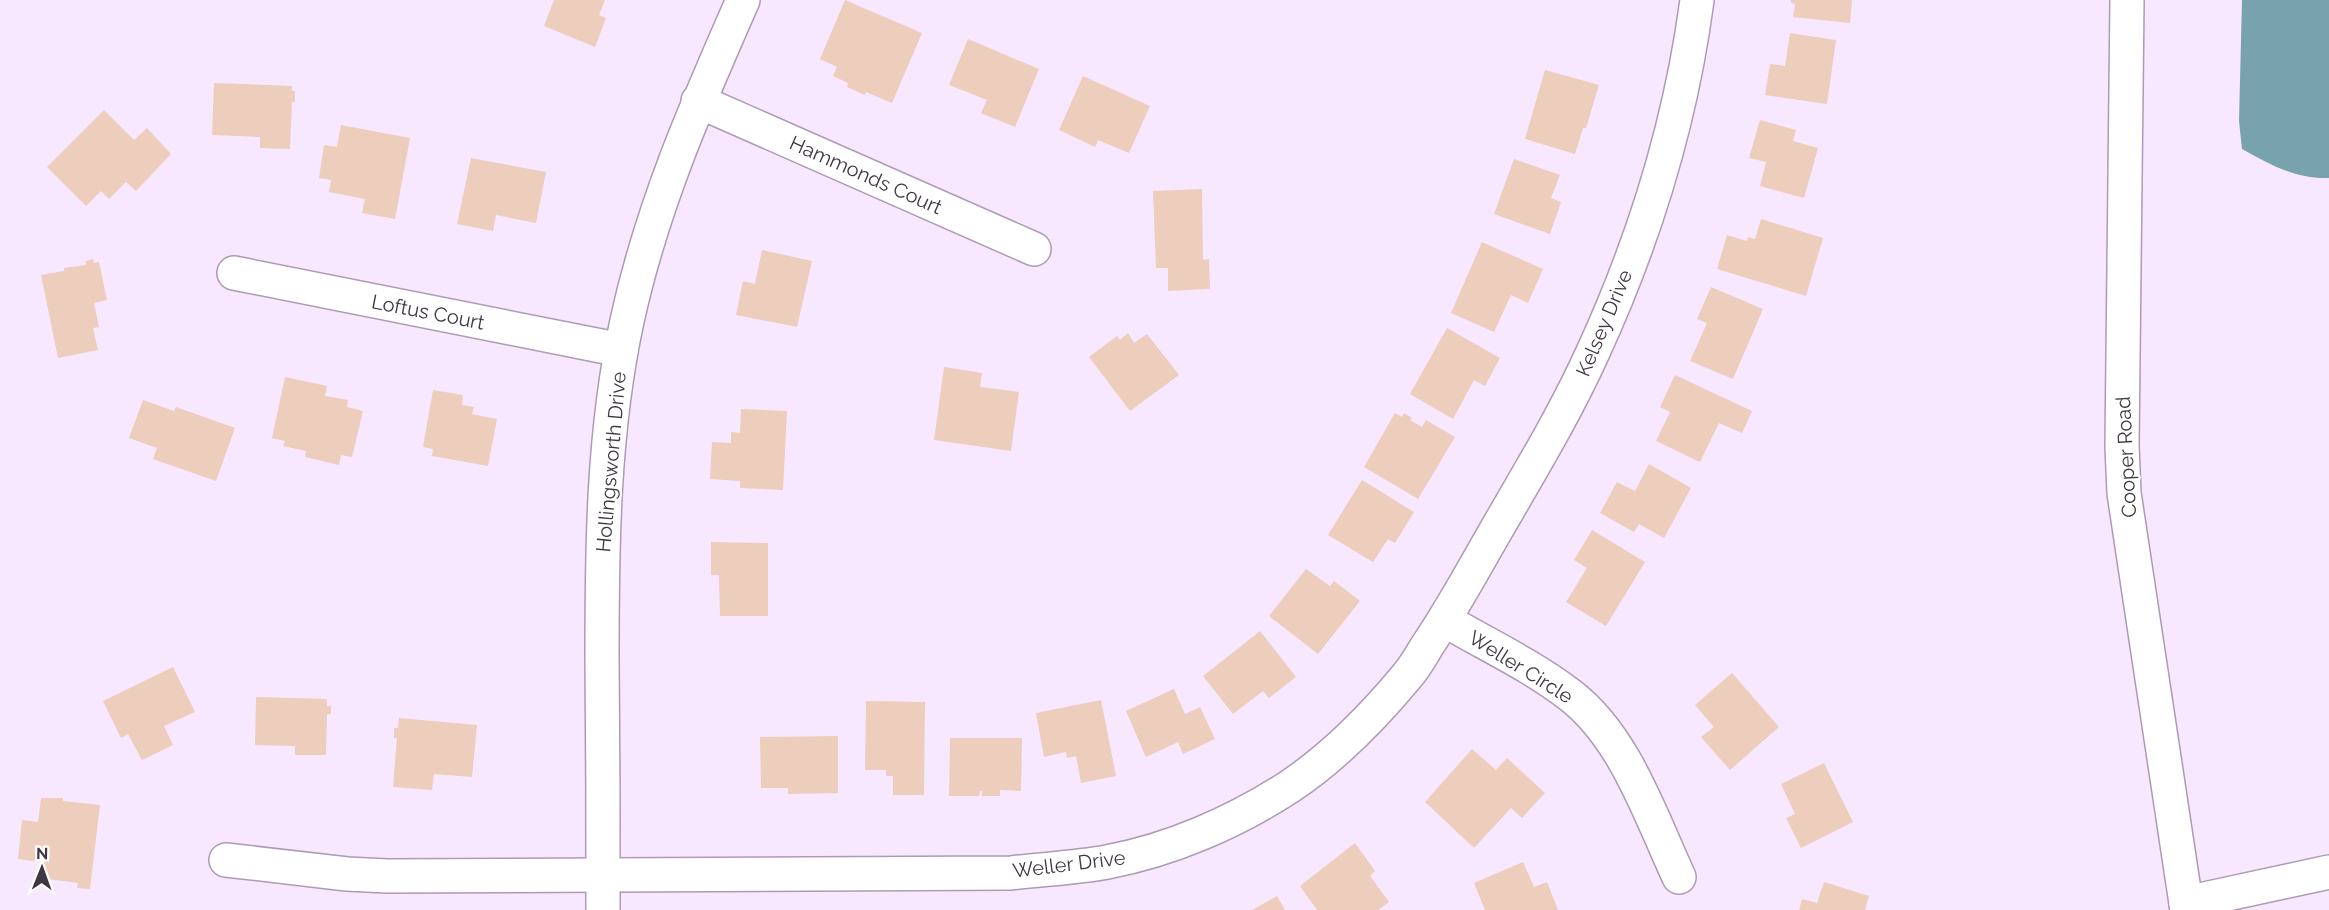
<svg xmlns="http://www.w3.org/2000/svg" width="2329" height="910" font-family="Raleway,sans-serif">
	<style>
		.water { fill: #78a3ae }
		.building { fill: #edcdbb }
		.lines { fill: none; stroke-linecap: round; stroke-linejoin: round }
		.minor-casing { stroke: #ad9ab5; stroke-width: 36 }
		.minor { stroke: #fff; stroke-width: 33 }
		.labels { text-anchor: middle; stroke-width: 4.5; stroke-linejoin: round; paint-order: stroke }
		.street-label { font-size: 20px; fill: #3e3641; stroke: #fff }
	</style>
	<rect width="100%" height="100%" fill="#f8e8ff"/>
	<!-- water -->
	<path class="water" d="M 2242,0 L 2329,0 L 2329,178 C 2295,179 2271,165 2242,149 L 2239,121 Z"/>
	<!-- building -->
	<g class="building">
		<path d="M 554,0 L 605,0 L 599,15 L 606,18 L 595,47 L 544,26 Z"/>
		<path d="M 845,0 L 922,33 L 892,103 L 866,92 L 865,95 L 847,87 L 848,83 L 833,76 L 837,67 L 820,59 Z"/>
		<path d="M 1791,0 L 1852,0 L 1850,23 L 1793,17 L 1795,4 L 1791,3 Z"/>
		<path d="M 1790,33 L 1836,40 L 1827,104 L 1765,95 L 1770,64 L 1785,66 Z"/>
		<path d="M 968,39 L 1039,69 L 1015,127 L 981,113 L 987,100 L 949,85 Z"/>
		<path d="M 1545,70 L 1599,85 L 1586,128 L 1583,128 L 1575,154 L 1525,139 Z"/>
		<path d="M 1083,76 L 1150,106 L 1129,153 L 1098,140 L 1095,147 L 1059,130 Z"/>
		<path d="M 214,83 L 292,86 L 292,91 L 295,91 L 295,102 L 292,102 L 290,149 L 260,148 L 260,137 L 212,135 Z"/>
		<path d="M 104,110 L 134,140 L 147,128 L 171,154 L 136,191 L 126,182 L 109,199 L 101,191 L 86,206 L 47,167 Z"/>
		<path d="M 1760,120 L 1796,130 L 1793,141 L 1818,148 L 1804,198 L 1760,186 L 1766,162 L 1749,158 Z"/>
		<path d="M 341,125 L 410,138 L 395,219 L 362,213 L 365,199 L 329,192 L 331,180 L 319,178 L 324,145 L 337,147 Z"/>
		<path d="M 471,158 L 546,172 L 536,223 L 496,215 L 493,231 L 457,224 Z"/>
		<path d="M 1514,159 L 1560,175 L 1551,198 L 1561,202 L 1550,234 L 1494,214 Z"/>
		<path d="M 1202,189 L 1203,260 L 1209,259 L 1210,289 L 1168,291 L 1168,268 L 1156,268 L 1153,191 Z"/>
		<path d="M 1761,219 L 1823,238 L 1806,296 L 1717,269 L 1727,235 L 1747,241 L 1748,237 L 1755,239 Z"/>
		<path d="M 1482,242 L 1543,269 L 1528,303 L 1511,295 L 1494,332 L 1451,313 Z"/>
		<path d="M 762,250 L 812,261 L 797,327 L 736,315 L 743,281 L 755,284 Z"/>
		<path d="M 93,259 L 94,263 L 99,262 L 107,300 L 94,303 L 99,327 L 93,328 L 98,350 L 58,358 L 41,275 L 64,271 L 64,268 L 86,265 L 86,261 Z"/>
		<path d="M 1711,287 L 1763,309 L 1733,379 L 1690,361 L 1707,323 L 1697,319 Z"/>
		<path d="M 1447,328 L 1500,358 L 1485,386 L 1474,380 L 1453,419 L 1410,394 Z"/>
		<path d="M 1128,333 L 1134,343 L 1147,334 L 1179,375 L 1130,411 L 1089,357 L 1117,336 L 1120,340 Z"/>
		<path d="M 944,367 L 982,373 L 980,387 L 1019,392 L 1011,451 L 934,440 Z"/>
		<path d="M 1675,375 L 1752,411 L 1742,433 L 1719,423 L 1700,462 L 1656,441 L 1670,412 L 1660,407 Z"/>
		<path d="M 285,377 L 327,386 L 325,396 L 348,400 L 347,407 L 363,411 L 352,457 L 341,455 L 339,465 L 305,457 L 306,451 L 283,446 L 285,441 L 272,438 Z"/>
		<path d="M 433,390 L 463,395 L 462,405 L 474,407 L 472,414 L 497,419 L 488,466 L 432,456 L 433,449 L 423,447 Z"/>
		<path d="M 143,400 L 174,411 L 176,407 L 235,428 L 216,481 L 153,459 L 157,448 L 129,438 Z"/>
		<path d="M 741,409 L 787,411 L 783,490 L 740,488 L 740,481 L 710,479 L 712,442 L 731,443 L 731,432 L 740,433 Z"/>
		<path d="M 1395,413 L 1402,417 L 1404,413 L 1412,418 L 1410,420 L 1422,427 L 1426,420 L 1455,437 L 1418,499 L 1364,467 Z"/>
		<path d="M 1649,464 L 1691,488 L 1664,538 L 1639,524 L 1634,532 L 1600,513 L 1617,482 L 1635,491 Z"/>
		<path d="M 1362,480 L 1414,512 L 1395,543 L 1388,539 L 1373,562 L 1328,535 Z"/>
		<path d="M 1592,530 L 1645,562 L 1606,626 L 1566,602 L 1587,568 L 1574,560 Z"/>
		<path d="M 711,542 L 768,543 L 768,616 L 720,616 L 719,575 L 711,575 Z"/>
		<path d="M 1306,569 L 1330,586 L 1334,581 L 1360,601 L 1318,654 L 1269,616 Z"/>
		<path d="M 1260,631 L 1296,677 L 1269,698 L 1263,691 L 1233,714 L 1203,676 Z"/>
		<path d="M 173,667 L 195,712 L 164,726 L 173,745 L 142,760 L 128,734 L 121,738 L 103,701 Z"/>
		<path d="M 1732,673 L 1779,727 L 1730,770 L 1701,737 L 1714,727 L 1695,705 Z"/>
		<path d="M 1174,689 L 1185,714 L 1200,707 L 1215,739 L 1183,754 L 1178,742 L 1146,757 L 1126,711 Z"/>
		<path d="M 256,697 L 327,699 L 327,706 L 331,706 L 331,714 L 327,714 L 326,755 L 295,755 L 295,746 L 255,745 Z"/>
		<path d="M 1101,700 L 1116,776 L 1081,783 L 1076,756 L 1067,758 L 1066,752 L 1044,757 L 1036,713 Z"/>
		<path d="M 866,701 L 925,702 L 924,795 L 893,795 L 893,776 L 886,776 L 886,770 L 865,770 Z"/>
		<path d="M 399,718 L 477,725 L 472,777 L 434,774 L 432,790 L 393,787 L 397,738 L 394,738 L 394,728 L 398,728 Z"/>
		<path d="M 838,736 L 838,793 L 788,794 L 788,788 L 761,788 L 760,737 Z"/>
		<path d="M 950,738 L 1022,738 L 1021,791 L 1000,790 L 1000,796 L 982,796 L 982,791 L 980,791 L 979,796 L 949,796 Z"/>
		<path d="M 1472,749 L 1496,770 L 1507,758 L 1545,793 L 1522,818 L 1511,808 L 1474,848 L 1425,802 Z"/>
		<path d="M 1824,763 L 1853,822 L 1801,848 L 1786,818 L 1795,814 L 1781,784 Z"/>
		<path d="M 41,798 L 63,798 L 63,801 L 100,805 L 90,889 L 77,888 L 78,883 L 39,878 L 41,862 L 18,859 L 22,820 L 38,822 Z"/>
		<path d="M 1355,843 L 1375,871 L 1370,876 L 1389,902 L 1378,910 L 1317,910 L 1300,886 Z"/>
		<path d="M 1523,862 L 1534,887 L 1547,882 L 1558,910 L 1485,910 L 1474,883 Z"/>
		<path d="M 1824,882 L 1869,896 L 1865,910 L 1799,910 L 1802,899 L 1817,903 Z"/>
		<path d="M 1277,896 L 1285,910 L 1252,910 Z"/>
	</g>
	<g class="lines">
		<defs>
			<g id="minor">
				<path d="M 2127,0 L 2122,446 L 2124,493 L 2187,910"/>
				<path d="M 698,101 L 1034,249"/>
				<path d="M 234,273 L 621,350"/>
				<path d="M 1445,620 C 1485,644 1533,666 1570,695 C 1625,737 1651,817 1679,877"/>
				<path d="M 226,860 L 347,874 L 387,876 L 1011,873 C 1043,869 1075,868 1107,862 C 1171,850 1235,822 1289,787 C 1334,757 1373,717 1407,676 C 1415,667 1421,656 1427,646 C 1452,609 1473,570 1495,532 C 1529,473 1565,414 1593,352 C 1644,241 1681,121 1697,0"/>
				<path d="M 2186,903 L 2329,872"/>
				<path d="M 603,910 C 603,826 603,741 602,657 C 602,544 603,432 627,321 C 652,206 696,107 743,0"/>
			</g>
		</defs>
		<!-- minor casing -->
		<use href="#minor" class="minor-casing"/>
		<!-- minor -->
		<use href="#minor" class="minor"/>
	</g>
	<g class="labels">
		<!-- street labels -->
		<g class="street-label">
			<text transform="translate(866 175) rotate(24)" y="7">Hammonds Court</text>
			<text transform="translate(428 312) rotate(11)" y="7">Loftus Court</text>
			<text transform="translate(1604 323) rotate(-67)" y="7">Kelsey Drive</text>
			<text transform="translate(2126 457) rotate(-93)" y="7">Cooper Road</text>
			<text transform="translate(611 462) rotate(-85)" y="7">Hollingsworth Drive</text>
			<text transform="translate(1521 667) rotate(32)" y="7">Weller Circle</text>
			<text transform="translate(1069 864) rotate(-7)" y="7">Weller Drive</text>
		</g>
	</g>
	<!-- north arrow -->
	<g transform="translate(42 868) rotate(1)" stroke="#ffffff" stroke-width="4.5" paint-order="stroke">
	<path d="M0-4.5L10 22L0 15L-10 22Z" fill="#3e3641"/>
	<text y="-9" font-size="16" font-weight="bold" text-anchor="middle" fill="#3e3641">N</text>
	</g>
</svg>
